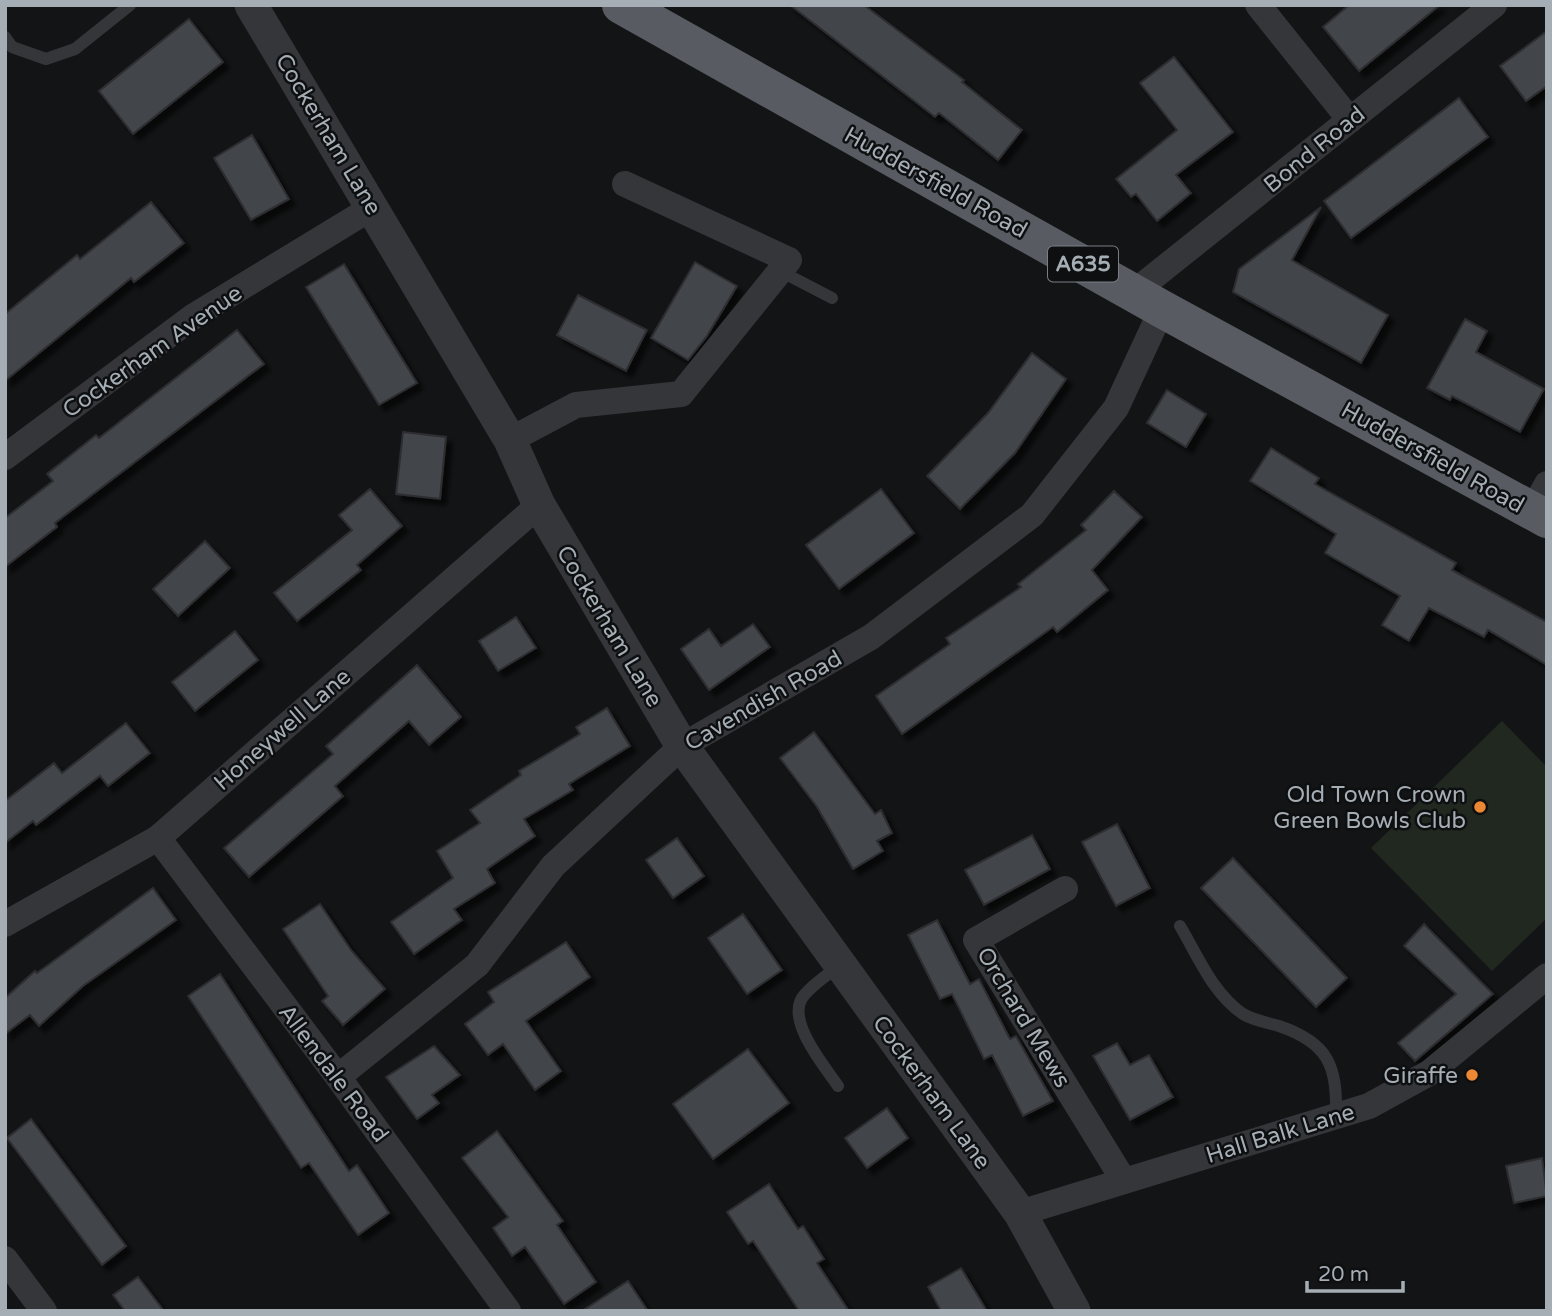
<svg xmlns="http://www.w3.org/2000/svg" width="1552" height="1316" font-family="'Varela Round',sans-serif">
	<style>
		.pitch { fill: #202820 }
		.building { fill: #424448; stroke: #2d2e31; stroke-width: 2; filter: url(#shadow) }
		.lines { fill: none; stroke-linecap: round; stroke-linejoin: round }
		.service { stroke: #34363a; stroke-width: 12 }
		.minor { stroke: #34363a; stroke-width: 26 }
		.tertiary { stroke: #34363a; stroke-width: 33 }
		.trunk { stroke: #585c62; stroke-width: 38 }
		.poi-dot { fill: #ec8834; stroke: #0e0f10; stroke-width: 2.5 }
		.labels { text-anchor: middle; stroke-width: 5; stroke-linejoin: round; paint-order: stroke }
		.shield { fill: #0e0f10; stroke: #787e84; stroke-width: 2 }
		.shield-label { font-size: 21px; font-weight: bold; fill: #a5adb5 }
		.street-label { font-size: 23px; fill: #a5adb5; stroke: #0e0f10 }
		.poi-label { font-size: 23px; fill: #a5adb5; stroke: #0e0f10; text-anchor: end }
	</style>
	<defs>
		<filter id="shadow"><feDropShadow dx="6" dy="6" stdDeviation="2" flood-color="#0009"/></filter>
	</defs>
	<rect width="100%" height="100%" fill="#131415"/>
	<!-- pitch -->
	<path class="pitch" d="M 1502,721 L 1547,767 L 1547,918 L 1492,971 L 1371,848 Z"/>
	<!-- building -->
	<g class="building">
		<path d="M 790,5 L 864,5 L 964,80 L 962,82 L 1022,130 L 998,160 L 939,113 L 935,117 Z"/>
		<path d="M 1349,5 L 1440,5 L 1359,71 L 1323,27 Z"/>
		<path d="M 189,19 L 223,62 L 133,134 L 99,91 Z"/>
		<path d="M 1547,31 L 1547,86 L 1526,101 L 1500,66 Z"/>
		<path d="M 1174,57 L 1233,132 L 1176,175 L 1191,193 L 1157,221 L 1136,194 L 1131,197 L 1116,179 L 1177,130 L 1140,83 Z"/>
		<path d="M 1459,98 L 1488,137 L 1351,238 L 1324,201 Z"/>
		<path d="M 252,135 L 289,199 L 251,220 L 214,158 Z"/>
		<path d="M 151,202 L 184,243 L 134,282 L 131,278 L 5,381 L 5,314 L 77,255 L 80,259 Z"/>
		<path d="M 1321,207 L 1292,260 L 1388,315 L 1361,363 L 1233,292 L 1239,269 Z"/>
		<path d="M 695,262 L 737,286 L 707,336 L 688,360 L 651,338 Z"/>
		<path d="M 344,264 L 417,383 L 379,405 L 306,287 Z"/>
		<path d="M 578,295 L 647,330 L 626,371 L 557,335 Z"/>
		<path d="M 1465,319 L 1487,331 L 1476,352 L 1544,389 L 1520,432 L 1452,396 L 1450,400 L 1427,388 Z"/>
		<path d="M 237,330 L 264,364 L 55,523 L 57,527 L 5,567 L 5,518 L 53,481 L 47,474 L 96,435 L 99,438 Z"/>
		<path d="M 1032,353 L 1066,379 L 1015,453 L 960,509 L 927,476 L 988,413 Z"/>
		<path d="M 1167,390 L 1206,414 L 1186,447 L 1147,423 Z"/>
		<path d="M 403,432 L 446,437 L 440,499 L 396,494 Z"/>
		<path d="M 1271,448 L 1319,478 L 1315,484 L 1456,563 L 1452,570 L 1547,622 L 1547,665 L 1488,630 L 1484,637 L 1429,608 L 1409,641 L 1382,625 L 1400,596 L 1325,553 L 1336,534 L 1250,481 Z"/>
		<path d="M 370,489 L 402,526 L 357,565 L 361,570 L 297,621 L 274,593 L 352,530 L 339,515 Z"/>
		<path d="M 881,489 L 914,533 L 839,589 L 806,545 Z"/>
		<path d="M 1114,491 L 1142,517 L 1092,570 L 1108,590 L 1057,632 L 1053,627 L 902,734 L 876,696 L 950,644 L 946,638 L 1021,587 L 1018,584 L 1086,530 L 1081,525 Z"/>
		<path d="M 205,541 L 230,568 L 178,616 L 153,589 Z"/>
		<path d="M 516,617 L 536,648 L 498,671 L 479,641 Z"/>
		<path d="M 753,624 L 770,647 L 709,690 L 681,649 L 709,629 L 721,646 Z"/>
		<path d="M 235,631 L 258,660 L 195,711 L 172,682 Z"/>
		<path d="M 417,665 L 461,717 L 429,745 L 409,721 L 335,786 L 343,796 L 249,877 L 224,848 L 333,754 L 326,746 Z"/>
		<path d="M 607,708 L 630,746 L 569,784 L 573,790 L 524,819 L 535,836 L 487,869 L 495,883 L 454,909 L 462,920 L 414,954 L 391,922 L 453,878 L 437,851 L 480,823 L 470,810 L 521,775 L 519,771 L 580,734 L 576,727 Z"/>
		<path d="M 126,723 L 150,753 L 108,786 L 100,776 L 36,825 L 33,821 L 5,843 L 5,801 L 54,763 L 62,773 Z"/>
		<path d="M 814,732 L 875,814 L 881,810 L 892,833 L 877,841 L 883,851 L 853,869 L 817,807 L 780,758 Z"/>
		<path d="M 1117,824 L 1150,888 L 1116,906 L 1082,842 Z"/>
		<path d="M 1032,835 L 1050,869 L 984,905 L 965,870 Z"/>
		<path d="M 677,838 L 704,876 L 673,898 L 646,860 Z"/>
		<path d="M 1233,858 L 1347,978 L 1316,1007 L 1201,888 Z"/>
		<path d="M 153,888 L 176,920 L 83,986 L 39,1026 L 30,1015 L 5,1034 L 5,998 L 35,971 L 37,973 Z"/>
		<path d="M 320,904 L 351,950 L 385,989 L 343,1025 L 322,1001 L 328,996 L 283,929 Z"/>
		<path d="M 743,914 L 782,970 L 747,994 L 708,938 Z"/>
		<path d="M 937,920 L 970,984 L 979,979 L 1010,1039 L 1016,1036 L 1053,1101 L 1023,1116 L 992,1055 L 984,1059 L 952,994 L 940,999 L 908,935 Z"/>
		<path d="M 1424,924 L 1493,994 L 1415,1061 L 1398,1043 L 1456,994 L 1404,946 Z"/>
		<path d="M 566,942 L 590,977 L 526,1021 L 561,1071 L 535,1090 L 503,1044 L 488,1055 L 465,1024 L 494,1002 L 488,992 Z"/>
		<path d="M 220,974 L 349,1171 L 357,1165 L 389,1213 L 358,1235 L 309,1163 L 301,1168 L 188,996 Z"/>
		<path d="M 1117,1043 L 1130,1065 L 1149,1055 L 1173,1097 L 1130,1120 L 1093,1056 Z"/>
		<path d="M 434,1046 L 460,1075 L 432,1095 L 439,1103 L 417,1119 L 386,1077 Z"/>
		<path d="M 748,1049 L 789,1103 L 713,1159 L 673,1104 Z"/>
		<path d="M 887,1108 L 908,1138 L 867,1168 L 845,1138 Z"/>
		<path d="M 31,1119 L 126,1246 L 102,1265 L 7,1138 Z"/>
		<path d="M 497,1131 L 563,1221 L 557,1225 L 596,1282 L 564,1304 L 525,1247 L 512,1256 L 493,1228 L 508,1217 L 462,1158 Z"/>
		<path d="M 1542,1158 L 1547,1196 L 1514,1203 L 1506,1166 Z"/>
		<path d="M 769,1184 L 798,1229 L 803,1226 L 824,1259 L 817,1263 L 849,1311 L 799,1311 L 753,1241 L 748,1244 L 727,1212 Z"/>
		<path d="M 961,1268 L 987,1311 L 941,1311 L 928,1287 Z"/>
		<path d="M 138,1277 L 164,1311 L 125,1311 L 113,1295 Z"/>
		<path d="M 628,1281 L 648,1311 L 582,1311 Z"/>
	</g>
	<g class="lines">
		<!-- service -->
		<g class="service">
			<path d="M 5,37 L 12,47 L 46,59 L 75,49 L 130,5"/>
			<path d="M 780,271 L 832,298"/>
			<path d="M 1180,926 C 1198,956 1213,994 1243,1014 C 1253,1020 1268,1023 1279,1026 C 1329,1043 1337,1066 1336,1116"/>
			<path d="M 838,1086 C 825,1067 787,1022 802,998 C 811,985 828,975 840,965"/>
		</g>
		<!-- minor -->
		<g class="minor">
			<path d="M 1258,5 L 1350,120"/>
			<path d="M 1133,293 L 1494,5"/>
			<path d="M 510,440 L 576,405 L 681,394 L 789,260 L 625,184"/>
			<path d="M 5,457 L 194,316 L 373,207"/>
			<path d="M 1532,511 L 1547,484"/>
			<path d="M 158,838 L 338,1077 L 508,1311"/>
			<path d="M 1065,889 L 976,940 L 1124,1181"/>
			<path d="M 5,924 L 158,838 L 539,505"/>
			<path d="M 338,1077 L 477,965 L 553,866 L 682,746 L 871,637 L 1032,515 L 1116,408 L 1162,309"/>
			<path d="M 1020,1213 L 1369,1106 L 1429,1073 L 1547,976"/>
			<path d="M 5,1259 L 44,1311"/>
		</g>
		<!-- tertiary -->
		<path class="tertiary" d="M 251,5 L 510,440 L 539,505 L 682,746 L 1020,1213 L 1074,1311"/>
		<!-- trunk -->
		<path class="trunk" d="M 621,5 L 1162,309 L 1547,519"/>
	</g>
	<!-- markers -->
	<g class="poi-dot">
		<circle cx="1480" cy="807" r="7"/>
		<circle cx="1472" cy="1075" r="7"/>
	</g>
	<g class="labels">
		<!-- shield labels -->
		<rect class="shield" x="1048" y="246.5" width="70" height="35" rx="5"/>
		<g class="shield-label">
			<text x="1083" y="271">A635</text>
		</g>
		<!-- street labels -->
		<g class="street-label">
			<text transform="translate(329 134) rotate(59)" y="8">Cockerham Lane</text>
			<text transform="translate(1314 149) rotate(-39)" y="8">Bond Road</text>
			<text transform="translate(936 182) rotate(29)" y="8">Huddersfield Road</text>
			<text transform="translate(152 351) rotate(-35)" y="8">Cockerham Avenue</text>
			<text transform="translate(1433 457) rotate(29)" y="8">Huddersfield Road</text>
			<text transform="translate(610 626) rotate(59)" y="8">Cockerham Lane</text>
			<text transform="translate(763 700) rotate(-30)" y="8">Cavendish Road</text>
			<text transform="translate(282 729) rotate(-41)" y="8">Honeywell Lane</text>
			<text transform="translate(1024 1017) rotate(59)" y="8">Orchard Mews</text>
			<text transform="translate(334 1073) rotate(53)" y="8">Allendale Road</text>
			<text transform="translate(932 1092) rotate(54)" y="8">Cockerham Lane</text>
			<text transform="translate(1280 1133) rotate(-17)" y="8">Hall Balk Lane</text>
		</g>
		<!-- poi labels -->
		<g class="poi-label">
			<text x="1466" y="802">Old Town Crown<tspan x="1466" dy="26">Green Bowls Club</tspan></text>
			<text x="1458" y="1083">Giraffe</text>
		</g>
	</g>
	<!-- border -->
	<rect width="1552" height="1316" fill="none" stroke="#a5adb5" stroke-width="14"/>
	<!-- scale -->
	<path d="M1307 1281v10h96v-10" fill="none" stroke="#a5adb5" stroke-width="3.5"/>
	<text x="1318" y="1281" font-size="21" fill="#a5adb5" stroke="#0e0f10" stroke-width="5" paint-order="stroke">20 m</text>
</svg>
